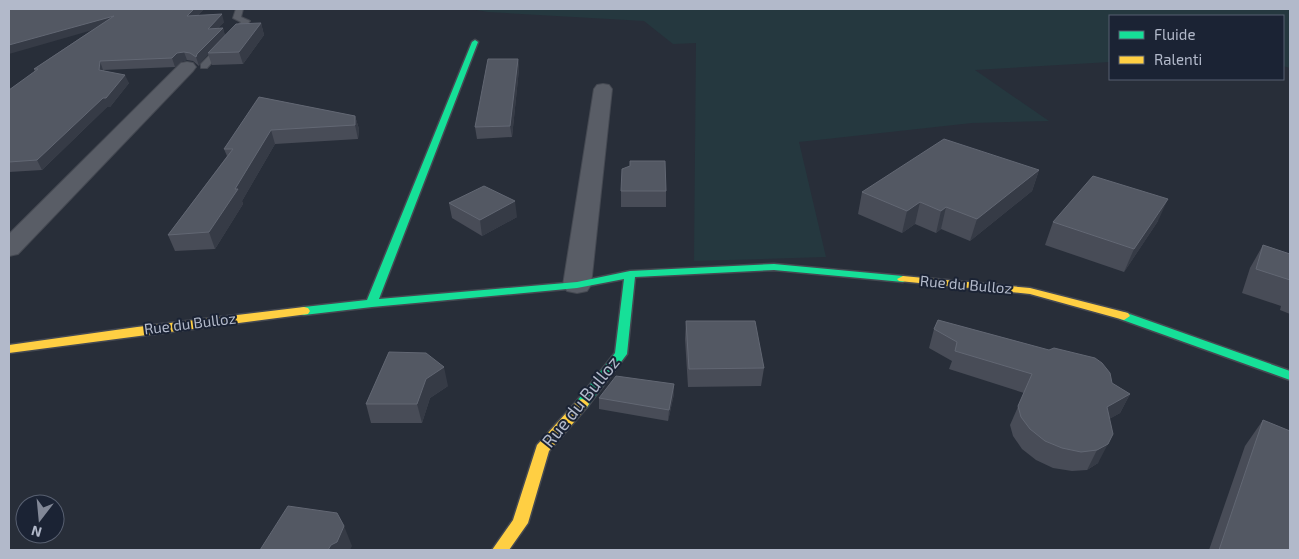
<svg xmlns="http://www.w3.org/2000/svg" width="1299" height="559" font-family="'Exo 2',sans-serif">
	<style>
		.green { fill: #25383f }
		.lines { fill: none; stroke-linecap: round; stroke-linejoin: round }
		.lane-casing { stroke: #454952; stroke-width: 2 }
		.street-casing { stroke: #454952; stroke-width: 2 }
		.fast-casing { stroke: #454952; stroke-width: 3 }
		.slow-casing { stroke: #454952; stroke-width: 3 }
		.lane { fill: #595d66; fill-rule: evenodd }
		.street { fill: #595d66; fill-rule: evenodd }
		.fast { fill: #16e098; fill-rule: evenodd }
		.slow { fill: #ffcf43; fill-rule: evenodd }
		.wall { fill: #484c57 }
		.shaded-wall { fill: #363b46 }
		.building { fill: #535863; stroke: #626773 }
		.labels { text-anchor: middle; stroke-width: 4; stroke-linejoin: round; paint-order: stroke }
		.street-label { font-size: 15px; fill: #b2b9ca; stroke: #1b2334 }
		.near-street-label { font-size: 18px; fill: #b2b9ca; stroke: #1b2334 }
	</style>
	<rect width="100%" height="100%" fill="#282e39"/>
	<!-- green -->
	<path class="green" d="M 471,9 L 1290,9 L 1290,68 L 1283,66 L 1283,16 L 1110,16 L 1110,62 L 975,70 L 1049,121 L 972,123 L 799,142 L 826,257 L 694,261 L 696,43 L 673,44 L 644,21 L 488,12 Z"/>
	<g class="lines">
		<defs>
			<path id="lane" d="M 236,9 L 243,9 L 241,17 L 250,21 L 207,68 L 201,68 L 201,64 L 241,22 L 233,18 Z"/>
			<g id="street">
				<path d="M 187,62 L 193,63 L 196,67 L 193,71 L 18,254 L 9,256 L 9,234 L 181,63 Z"/>
				<path d="M 603,84 L 609,85 L 612,89 L 591,285 L 587,291 L 577,293 L 567,291 L 563,285 L 594,89 L 597,85 Z"/>
			</g>
			<g id="fast">
				<path d="M 475,40 L 478,42 L 379,299 L 577,282 L 630,271 L 774,264 L 903,276 L 909,279 L 903,282 L 774,270 L 635,277 L 627,354 L 587,407 L 582,409 L 577,407 L 575,404 L 577,401 L 615,353 L 624,279 L 577,288 L 372,307 L 304,315 L 300,314 L 298,311 L 300,308 L 304,307 L 367,300 L 472,42 Z"/>
				<path d="M 1124,312 L 1290,371 L 1290,380 L 1120,319 L 1118,316 L 1120,313 Z"/>
			</g>
			<g id="slow">
				<path d="M 903,276 L 1030,288 L 1128,313 L 1130,316 L 1124,320 L 1030,294 L 899,281 L 897,279 Z"/>
				<path d="M 304,307 L 308,308 L 310,311 L 308,314 L 9,353 L 9,345 L 137,327 Z"/>
				<path d="M 582,399 L 587,401 L 589,404 L 587,407 L 549,451 L 528,523 L 509,550 L 492,550 L 513,520 L 537,445 L 577,401 Z"/>
			</g>
		</defs>
		<!-- lane casing -->
		<use href="#lane" class="lane-casing"/>
		<!-- street casing -->
		<use href="#street" class="street-casing"/>
		<!-- fast casing -->
		<use href="#fast" class="fast-casing"/>
		<!-- slow casing -->
		<use href="#slow" class="slow-casing"/>
		<!-- lane -->
		<use href="#lane" class="lane"/>
		<!-- street -->
		<use href="#street" class="street"/>
		<!-- fast -->
		<use href="#fast" class="fast"/>
		<!-- slow -->
		<use href="#slow" class="slow"/>
	</g>
	<!-- wall -->
	<g class="wall">
		<path d="M 9,9 L 204,9 L 197,16 L 224,22 L 218,28 L 223,28 L 225,36 L 261,23 L 264,35 L 243,64 L 212,65 L 208,54 L 200,63 L 199,66 L 193,61 L 187,60 L 180,62 L 175,67 L 103,70 L 129,83 L 110,107 L 107,107 L 42,170 L 9,172 L 9,90 L 35,72 L 34,69 L 92,30 Z"/>
		<path d="M 518,59 L 519,69 L 512,137 L 477,139 L 475,127 Z"/>
		<path d="M 259,97 L 355,116 L 359,129 L 358,139 L 275,144 L 242,201 L 243,204 L 215,249 L 175,251 L 168,235 L 227,156 L 224,149 Z"/>
		<path d="M 1039,170 L 1032,191 L 970,241 L 941,229 L 936,233 L 915,224 L 902,233 L 858,214 L 862,192 Z"/>
		<rect x="621" y="191" width="45" height="16"/>
		<path d="M 449,203 L 517,217 L 482,236 L 452,218 Z"/>
		<path d="M 1158,221 L 1124,272 L 1045,245 L 1053,222 Z"/>
		<path d="M 1263,245 L 1290,254 L 1290,314 L 1280,310 L 1281,306 L 1242,293 L 1250,268 Z"/>
		<path d="M 686,321 L 764,368 L 761,386 L 688,387 L 685,339 Z"/>
		<path d="M 934,329 L 1112,383 L 1130,394 L 1120,413 L 1109,419 L 1098,463 L 1087,470 L 1072,471 L 1053,468 L 1036,460 L 1022,449 L 1013,436 L 1010,425 L 1024,393 L 949,369 L 952,361 L 929,348 Z"/>
		<path d="M 448,386 L 430,398 L 422,423 L 371,423 L 366,404 Z"/>
		<path d="M 674,394 L 668,421 L 599,409 L 599,398 Z"/>
		<path d="M 1263,420 L 1290,550 L 1209,550 L 1245,446 Z"/>
	</g>
	<!-- shaded-wall -->
	<g class="shaded-wall">
		<path d="M 194,9 L 204,9 L 189,24 L 187,16 Z"/>
		<path d="M 222,14 L 224,22 L 211,36 L 208,29 Z"/>
		<path d="M 114,16 L 117,23 L 9,54 L 9,45 Z"/>
		<path d="M 261,23 L 264,35 L 243,64 L 239,52 Z"/>
		<path d="M 223,28 L 225,36 L 200,63 L 199,66 L 196,57 L 197,54 Z"/>
		<path d="M 184,52 L 187,60 L 180,62 L 175,67 L 172,58 L 177,53 Z"/>
		<path d="M 518,59 L 519,69 L 512,137 L 510,126 Z"/>
		<path d="M 100,61 L 103,70 L 103,78 L 99,70 Z"/>
		<path d="M 125,75 L 129,83 L 110,107 L 107,107 L 42,170 L 37,160 Z"/>
		<path d="M 355,116 L 359,129 L 358,139 L 355,125 Z"/>
		<path d="M 271,130 L 275,144 L 242,201 L 243,204 L 215,249 L 209,232 Z"/>
		<path d="M 1039,170 L 1032,191 L 970,241 L 977,219 Z"/>
		<path d="M 1168,199 L 1158,221 L 1124,272 L 1134,249 Z"/>
		<path d="M 515,201 L 517,217 L 482,236 L 480,220 Z"/>
		<path d="M 920,202 L 915,224 L 902,233 L 907,211 Z"/>
		<path d="M 946,207 L 941,229 L 936,233 L 941,211 Z"/>
		<path d="M 444,367 L 448,386 L 430,398 L 422,423 L 417,404 L 426,379 Z"/>
		<path d="M 674,384 L 674,394 L 668,421 L 669,410 Z"/>
		<path d="M 1130,394 L 1120,413 L 1097,426 L 1107,407 Z"/>
		<path d="M 1108,444 L 1098,463 L 1087,470 L 1097,450 Z"/>
		<path d="M 344,526 L 352,546 L 350,550 L 328,550 L 331,545 Z"/>
	</g>
	<!-- building -->
	<g class="building">
		<path d="M 9,9 L 194,9 L 187,16 L 222,14 L 208,29 L 223,28 L 197,54 L 196,57 L 190,53 L 184,52 L 177,53 L 172,58 L 100,61 L 99,70 L 125,75 L 106,98 L 103,98 L 37,160 L 9,162 L 9,90 L 38,69 L 34,69 L 114,16 L 9,45 Z"/>
		<path d="M 261,23 L 239,52 L 208,53 L 236,24 Z"/>
		<path d="M 488,59 L 518,59 L 510,126 L 475,127 Z"/>
		<path d="M 259,97 L 355,116 L 355,125 L 271,130 L 235,189 L 238,189 L 209,232 L 168,235 L 233,149 L 224,149 Z"/>
		<path d="M 944,139 L 1039,170 L 977,219 L 946,207 L 941,211 L 920,202 L 907,211 L 862,192 Z"/>
		<path d="M 630,161 L 665,161 L 666,191 L 621,191 L 622,169 L 630,166 Z"/>
		<path d="M 1093,176 L 1168,199 L 1134,249 L 1053,222 Z"/>
		<path d="M 484,186 L 515,201 L 480,220 L 449,203 Z"/>
		<path d="M 1263,245 L 1290,254 L 1290,280 L 1256,269 Z"/>
		<path d="M 938,320 L 1049,350 L 1054,348 L 1095,358 L 1102,363 L 1110,373 L 1112,383 L 1130,394 L 1107,407 L 1113,434 L 1108,444 L 1097,450 L 1081,452 L 1062,448 L 1045,441 L 1030,429 L 1021,417 L 1018,406 L 1032,374 L 955,351 L 957,342 L 934,329 Z"/>
		<path d="M 686,321 L 755,321 L 764,368 L 689,369 Z"/>
		<path d="M 389,352 L 426,353 L 444,367 L 426,379 L 417,404 L 366,404 Z"/>
		<path d="M 616,376 L 674,384 L 669,410 L 599,398 Z"/>
		<path d="M 1263,420 L 1290,431 L 1290,550 L 1219,550 Z"/>
		<path d="M 288,506 L 337,513 L 344,526 L 337,542 L 331,545 L 328,550 L 260,550 Z"/>
	</g>
	<g class="labels">
		<!-- street labels -->
		<g class="street-label">
			<text transform="translate(966 285) rotate(5)" y="5">Rue du Bulloz</text>
			<text transform="translate(190 324) rotate(-7)" y="5">Rue du Bulloz</text>
		</g>
		<!-- near-street labels -->
		<g class="near-street-label">
			<text transform="translate(581 402) rotate(-51)" y="6">Rue du Bulloz</text>
		</g>
	</g>
	<!-- border -->
	<rect width="1299" height="559" fill="none" stroke="#b2b9ca" stroke-width="20"/>
	<!-- legend -->
	<rect x="1109" y="15" width="175" height="65" fill="#1b2334" stroke="#575f70"/>
	<rect x="1119" y="31" width="25" height="8" fill="#16e098" stroke="#575f70"/>
	<text x="1154" y="40" font-size="15" fill="#b2b9ca">Fluide</text>
	<rect x="1119" y="56" width="25" height="8" fill="#ffcf43" stroke="#575f70"/>
	<text x="1154" y="65" font-size="15" fill="#b2b9ca">Ralenti</text>
	<!-- north arrow -->
	<g transform="translate(40 519) rotate(196)"><circle r="24" fill="#1b2334" stroke="#575f70"/>
	<path d="M0-4L9 19L0 12L-9 19Z" fill="#828897"/>
	<text y="-8" font-size="14" font-weight="bold" text-anchor="middle" fill="#b2b9ca">N</text>
	</g>
</svg>
